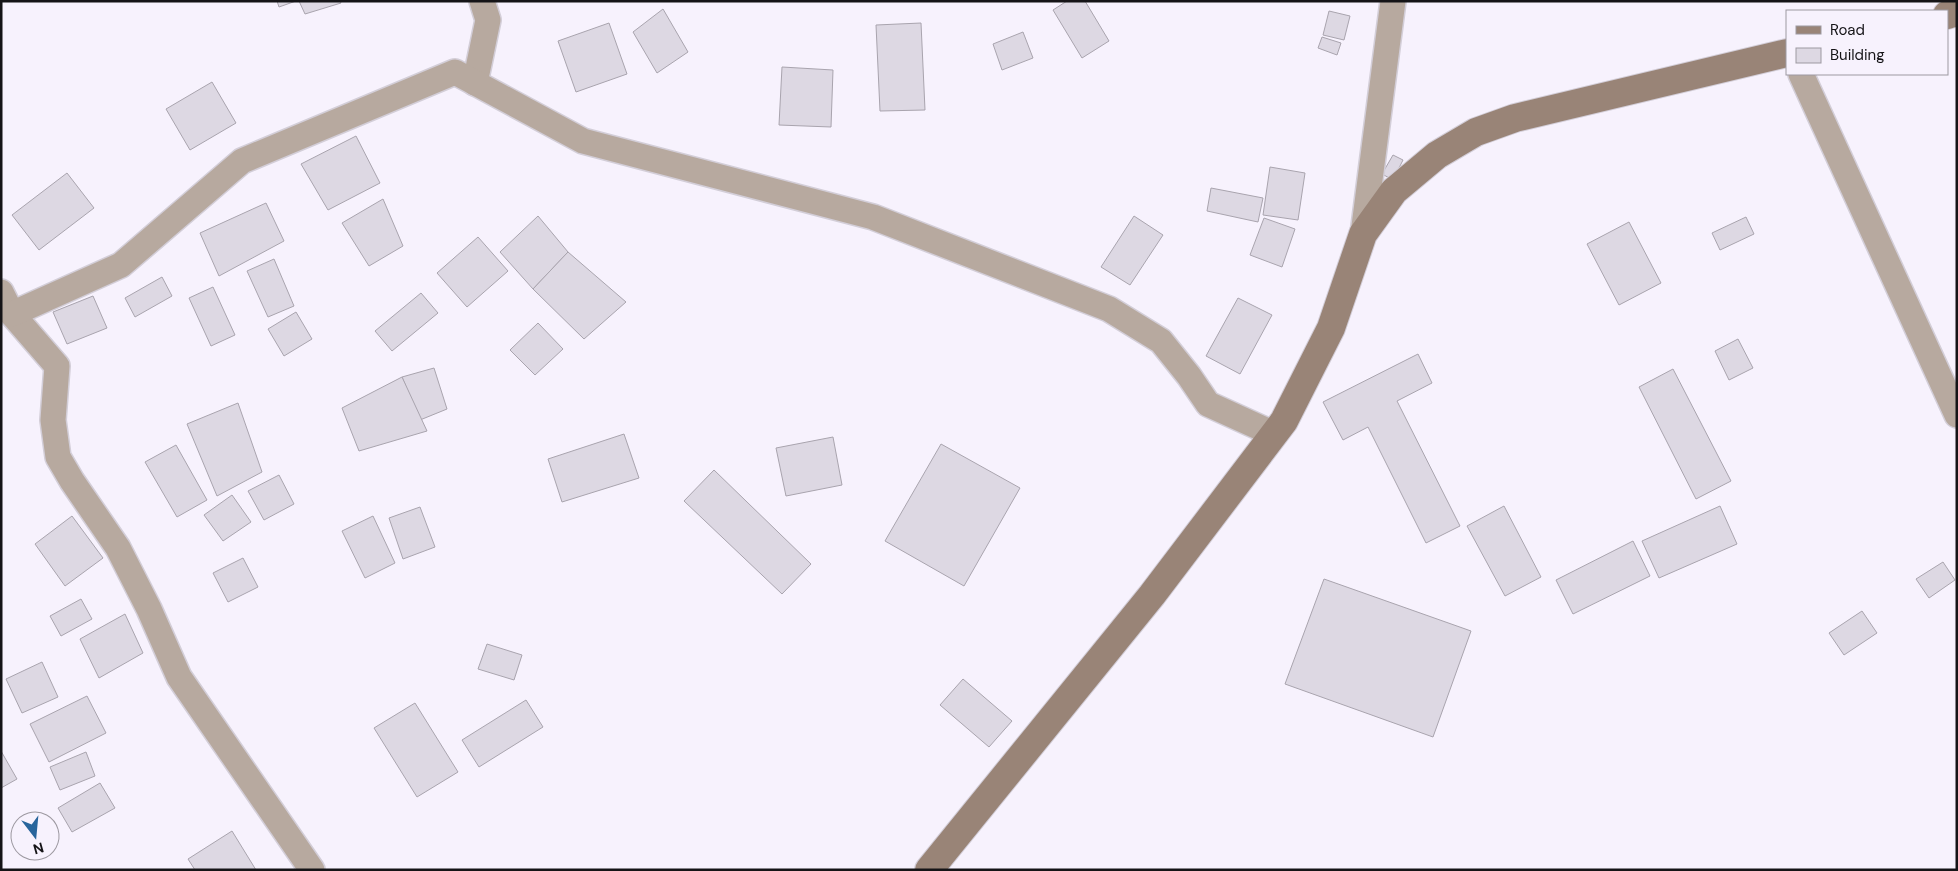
<svg xmlns="http://www.w3.org/2000/svg" width="1958" height="871" font-family="'DM Sans',sans-serif">
	<style>
		.building { fill: #ddd8e3; stroke: #a9a4ae }
		.lines { fill: none; stroke-linecap: round; stroke-linejoin: round }
		.street-casing { stroke: #d3ced8; stroke-width: 28 }
		.secondary-casing { stroke: #d3ced8; stroke-width: 30 }
		.street { stroke: #b7a99f; stroke-width: 25 }
		.secondary { stroke: #998477; stroke-width: 28 }
	</style>
	<rect width="100%" height="100%" fill="#f7f2fd"/>
	<!-- building -->
	<g class="building">
		<path d="M 277,1 L 296,1 L 279,7 Z"/>
		<path d="M 299,1 L 340,1 L 341,3 L 305,14 Z"/>
		<path d="M 1067,1 L 1085,1 L 1109,41 L 1082,58 L 1053,10 Z"/>
		<path d="M 663,9 L 688,52 L 657,73 L 633,32 Z"/>
		<path d="M 1329,11 L 1350,16 L 1344,40 L 1323,35 Z"/>
		<path d="M 609,23 L 627,74 L 576,92 L 558,41 Z"/>
		<path d="M 921,23 L 925,110 L 880,111 L 876,25 Z"/>
		<path d="M 1023,32 L 1033,58 L 1002,70 L 993,44 Z"/>
		<path d="M 1322,37 L 1341,43 L 1337,55 L 1318,48 Z"/>
		<path d="M 782,67 L 833,70 L 831,127 L 779,125 Z"/>
		<path d="M 212,82 L 236,123 L 190,150 L 166,109 Z"/>
		<path d="M 356,136 L 380,183 L 328,210 L 301,164 Z"/>
		<path d="M 1393,155 L 1403,160 L 1393,180 L 1382,174 Z"/>
		<path d="M 1270,167 L 1305,173 L 1298,220 L 1263,215 Z"/>
		<path d="M 67,173 L 94,208 L 39,250 L 12,215 Z"/>
		<path d="M 1211,188 L 1263,198 L 1258,222 L 1207,211 Z"/>
		<path d="M 383,199 L 403,246 L 369,266 L 342,223 Z"/>
		<path d="M 266,203 L 284,241 L 219,276 L 200,233 Z"/>
		<path d="M 538,216 L 568,252 L 533,289 L 500,252 Z"/>
		<path d="M 1134,216 L 1163,235 L 1130,285 L 1101,267 Z"/>
		<path d="M 1746,217 L 1754,234 L 1720,250 L 1712,233 Z"/>
		<path d="M 1264,218 L 1295,229 L 1282,267 L 1250,255 Z"/>
		<path d="M 1629,222 L 1661,283 L 1619,305 L 1587,244 Z"/>
		<path d="M 478,237 L 508,271 L 467,307 L 437,273 Z"/>
		<path d="M 568,252 L 626,302 L 584,339 L 533,289 Z"/>
		<path d="M 274,259 L 294,306 L 268,317 L 247,271 Z"/>
		<path d="M 162,277 L 172,296 L 135,317 L 125,298 Z"/>
		<path d="M 213,287 L 235,335 L 211,346 L 189,298 Z"/>
		<path d="M 421,293 L 438,313 L 392,351 L 375,331 Z"/>
		<path d="M 93,296 L 107,328 L 67,344 L 53,312 Z"/>
		<path d="M 1238,298 L 1272,315 L 1240,374 L 1206,356 Z"/>
		<path d="M 296,312 L 312,339 L 284,356 L 268,329 Z"/>
		<path d="M 538,323 L 563,349 L 535,375 L 510,350 Z"/>
		<path d="M 1738,339 L 1753,368 L 1729,380 L 1715,351 Z"/>
		<path d="M 1418,354 L 1432,383 L 1397,401 L 1460,526 L 1426,543 L 1368,427 L 1343,440 L 1323,402 Z"/>
		<path d="M 434,368 L 447,409 L 420,420 L 402,377 Z"/>
		<path d="M 1673,369 L 1731,481 L 1696,499 L 1639,387 Z"/>
		<path d="M 402,377 L 427,431 L 359,451 L 342,408 Z"/>
		<path d="M 238,403 L 262,472 L 217,496 L 187,424 Z"/>
		<path d="M 624,434 L 639,478 L 562,502 L 548,459 Z"/>
		<path d="M 833,437 L 842,485 L 786,496 L 776,448 Z"/>
		<path d="M 941,444 L 1020,488 L 964,586 L 885,541 Z"/>
		<path d="M 176,445 L 207,500 L 177,517 L 145,462 Z"/>
		<path d="M 714,470 L 811,564 L 782,594 L 684,501 Z"/>
		<path d="M 279,475 L 294,504 L 264,520 L 248,491 Z"/>
		<path d="M 232,495 L 251,522 L 223,541 L 204,515 Z"/>
		<path d="M 1504,506 L 1541,577 L 1505,596 L 1467,526 Z"/>
		<path d="M 1720,506 L 1737,544 L 1659,578 L 1642,541 Z"/>
		<path d="M 420,507 L 435,547 L 403,559 L 389,518 Z"/>
		<path d="M 72,516 L 103,558 L 65,586 L 35,544 Z"/>
		<path d="M 373,516 L 395,563 L 365,578 L 342,531 Z"/>
		<path d="M 1633,541 L 1650,576 L 1573,614 L 1556,580 Z"/>
		<path d="M 243,558 L 258,587 L 228,602 L 213,573 Z"/>
		<path d="M 1943,562 L 1955,580 L 1929,598 L 1916,579 Z"/>
		<path d="M 1324,579 L 1471,631 L 1433,737 L 1285,684 Z"/>
		<path d="M 81,599 L 92,619 L 61,636 L 50,616 Z"/>
		<path d="M 1862,611 L 1877,633 L 1844,655 L 1829,633 Z"/>
		<path d="M 125,614 L 143,653 L 99,678 L 80,639 Z"/>
		<path d="M 487,644 L 522,655 L 514,680 L 478,669 Z"/>
		<path d="M 42,662 L 58,697 L 22,713 L 6,679 Z"/>
		<path d="M 963,679 L 1012,721 L 989,747 L 940,705 Z"/>
		<path d="M 87,696 L 106,733 L 49,762 L 30,724 Z"/>
		<path d="M 526,700 L 543,727 L 479,767 L 462,740 Z"/>
		<path d="M 415,703 L 458,772 L 417,797 L 374,728 Z"/>
		<path d="M 1,751 L 17,779 L 1,788 Z"/>
		<path d="M 86,752 L 95,776 L 60,790 L 50,767 Z"/>
		<path d="M 100,783 L 115,808 L 72,832 L 58,808 Z"/>
		<path d="M 232,831 L 256,870 L 195,870 L 188,859 Z"/>
	</g>
	<g class="lines">
		<defs>
			<g id="street">
				<path d="M 1801,74 L 1957,415"/>
				<path d="M 475,83 L 488,20 L 482,1"/>
				<path d="M 1363,234 L 1393,1"/>
				<path d="M 1,292 L 12,314 L 57,366 L 53,420 L 58,457 L 72,481 L 118,548 L 149,609 L 179,677 L 312,870"/>
				<path d="M 12,314 L 121,265 L 242,161 L 455,72 L 583,141 L 873,217 L 1109,309 L 1161,341 L 1189,376 L 1208,404 L 1274,434"/>
			</g>
			<g id="secondary">
				<path d="M 1947,15 L 1957,12"/>
				<path d="M 929,870 L 1152,595 L 1284,421 L 1331,328 L 1363,234 L 1394,191 L 1437,155 L 1476,132 L 1515,118 L 1787,53"/>
			</g>
		</defs>
		<!-- street casing -->
		<use href="#street" class="street-casing"/>
		<!-- secondary casing -->
		<use href="#secondary" class="secondary-casing"/>
		<!-- street -->
		<use href="#street" class="street"/>
		<!-- secondary -->
		<use href="#secondary" class="secondary"/>
	</g>
	<!-- border -->
	<rect width="1958" height="871" fill="none" stroke="#151417" stroke-width="5"/>
	<!-- legend -->
	<rect x="1786" y="10" width="162" height="65" fill="#f7f2fd" stroke="#9d99a1"/>
	<rect x="1796" y="26" width="25" height="8" fill="#998477" stroke="#9d99a1"/>
	<text x="1830" y="35" font-size="15" fill="#151417">Road</text>
	<rect x="1796" y="48" width="25" height="15" fill="#ddd8e3" stroke="#9d99a1"/>
	<text x="1830" y="60" font-size="15" fill="#151417">Building</text>
	<!-- north arrow -->
	<g transform="translate(35 836) rotate(164)"><circle r="24" fill="#f7f2fd" stroke="#9d99a1"/>
	<path d="M0-4L9 19L0 12L-9 19Z" fill="#28659c"/>
	<text y="-8" font-size="14" font-weight="bold" text-anchor="middle" fill="#151417">N</text>
	</g>
</svg>
